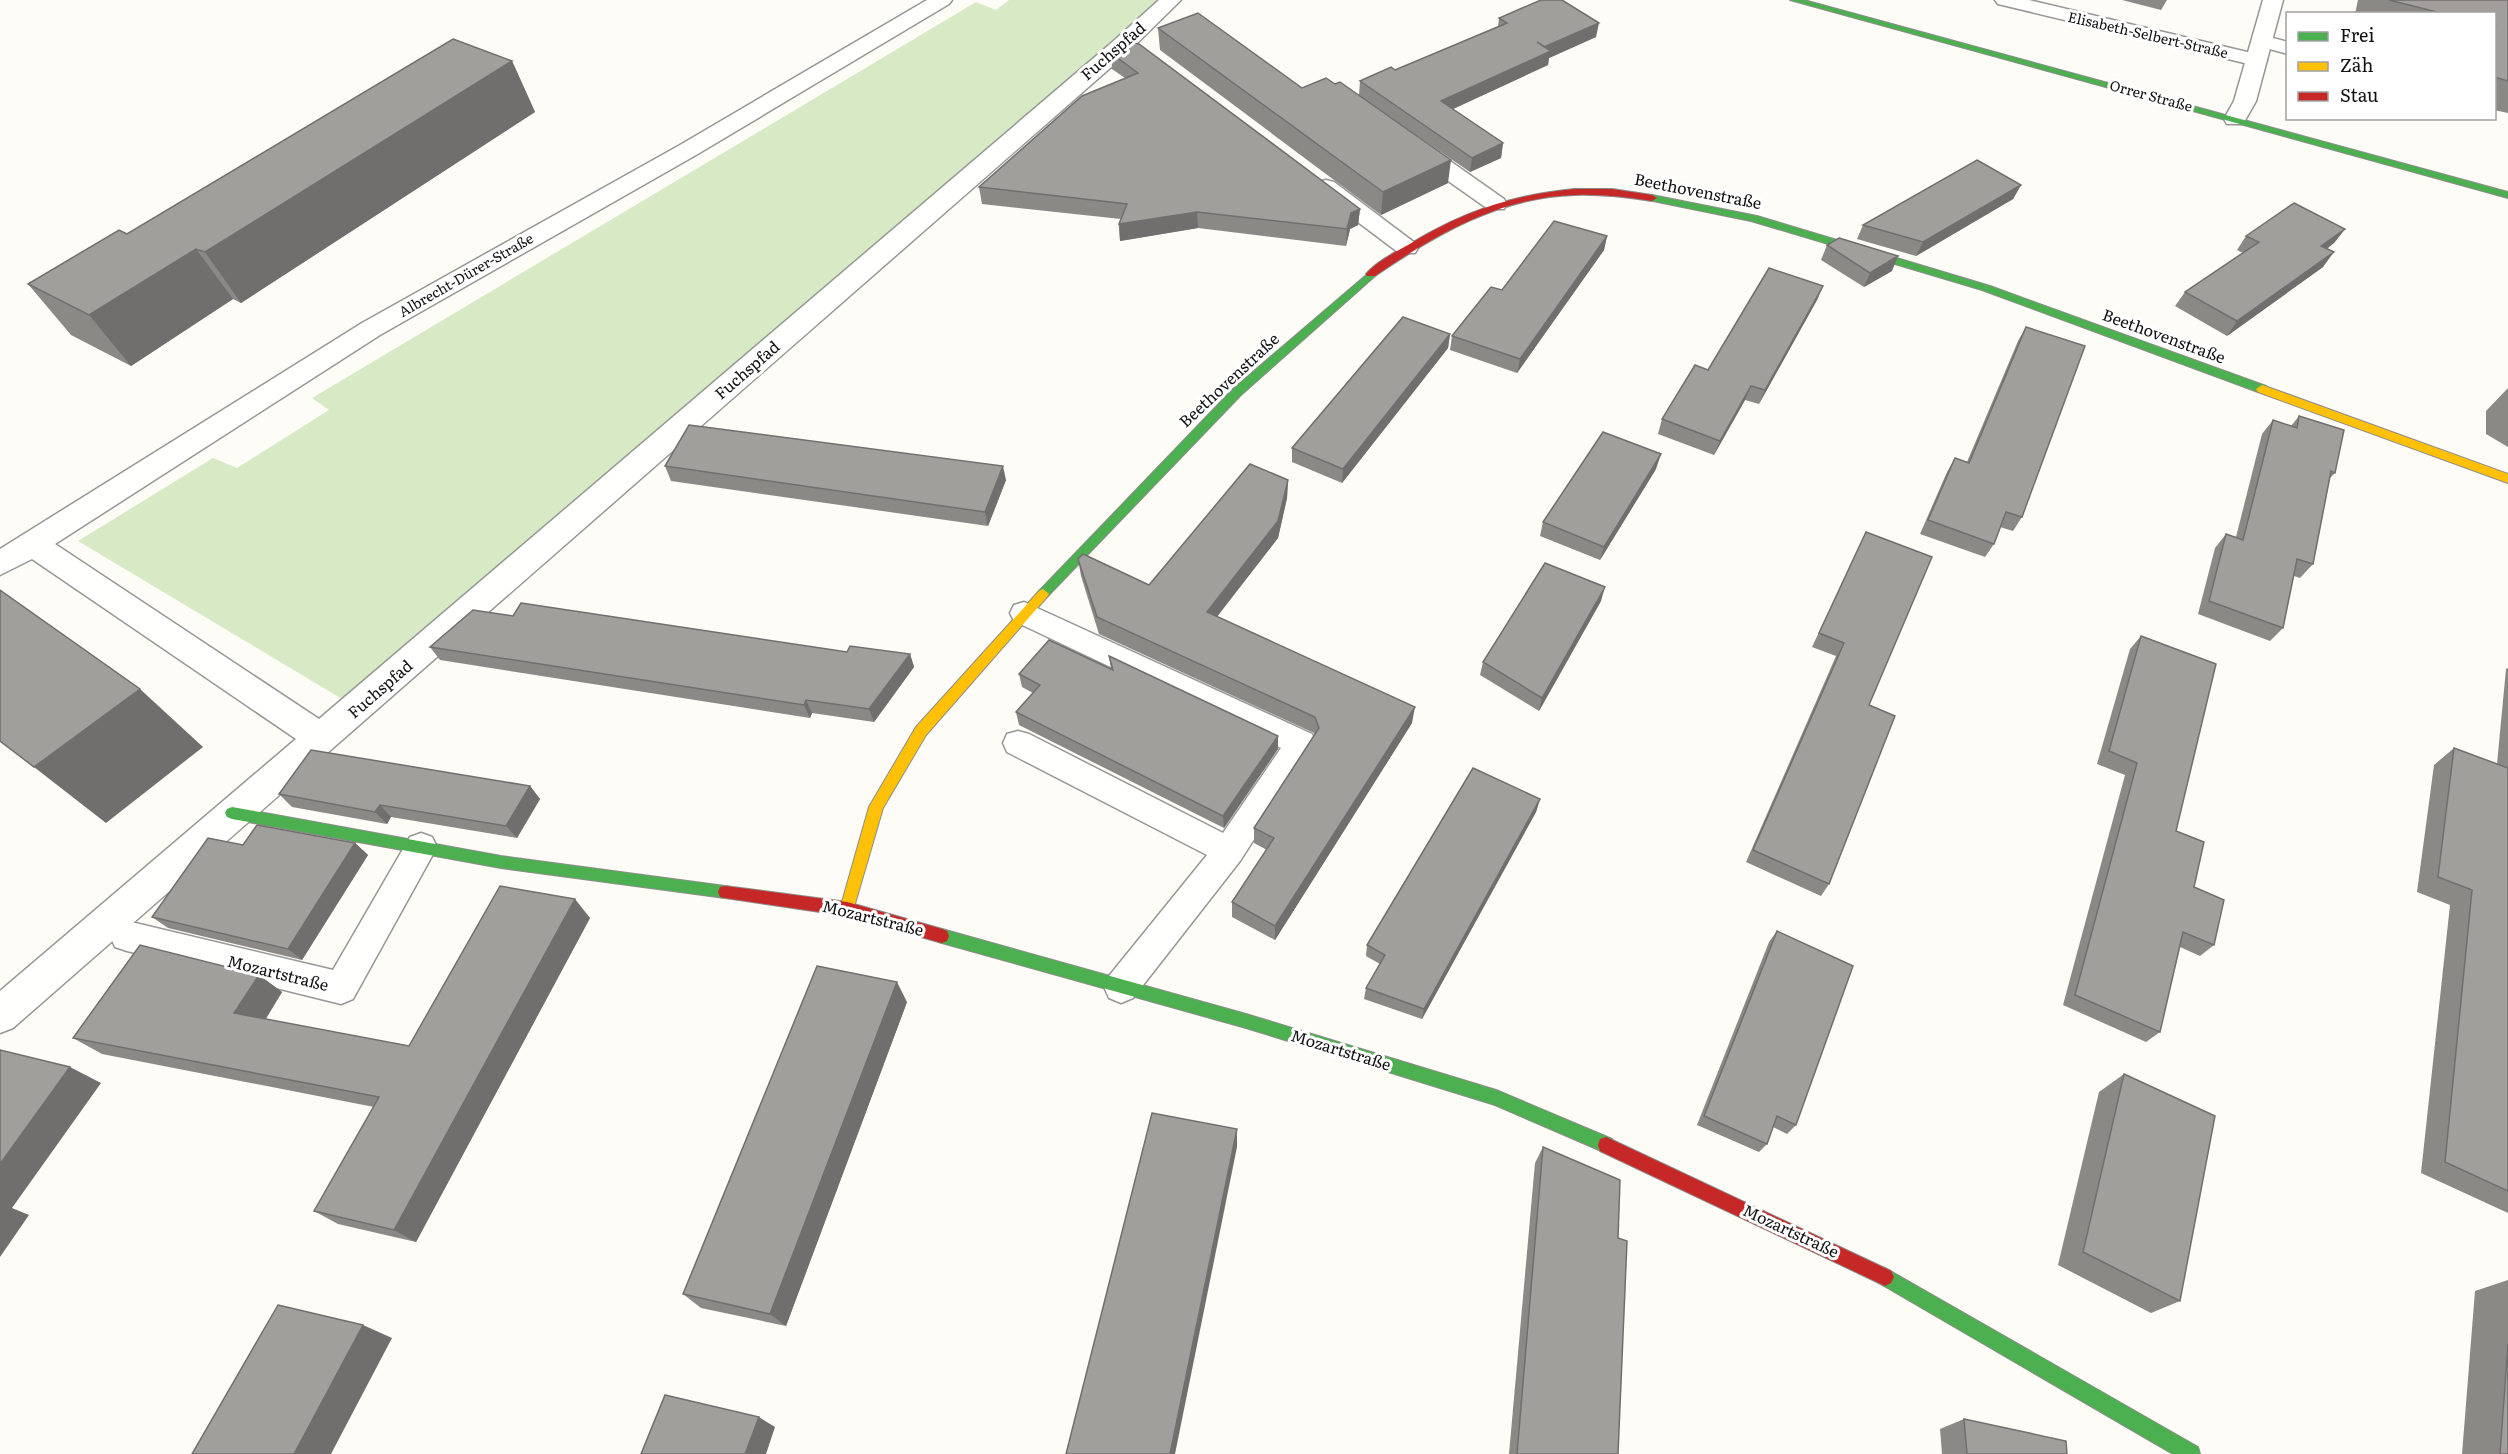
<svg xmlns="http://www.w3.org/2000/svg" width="2508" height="1454" font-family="Literata,serif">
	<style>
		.forest { fill: #d8eac5 }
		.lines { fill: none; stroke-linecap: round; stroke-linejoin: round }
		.lane-casing { stroke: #979795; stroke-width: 3 }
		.street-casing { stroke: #979795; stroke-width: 3 }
		.fast-casing { stroke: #8e8d8b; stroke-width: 2 }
		.slow-casing { stroke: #8e8d8b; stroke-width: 2 }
		.jam-casing { stroke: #8e8d8b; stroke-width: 2 }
		.lane { fill: #fffffe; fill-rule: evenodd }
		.street { fill: #fffffe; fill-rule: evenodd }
		.fast { fill: #4caf50; fill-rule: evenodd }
		.slow { fill: #ffc107; fill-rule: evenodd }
		.jam { fill: #c62828; fill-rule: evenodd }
		.wall { fill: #8a8986 }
		.shaded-wall { fill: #716f6d }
		.building { fill: #a19f9c; stroke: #716f6d; stroke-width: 1.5 }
		.labels { text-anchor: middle; stroke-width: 6; stroke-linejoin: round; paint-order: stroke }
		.far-street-label { font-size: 14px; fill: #111; stroke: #fff }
		.street-label { font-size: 16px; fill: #111; stroke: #fff }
	</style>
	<rect width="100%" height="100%" fill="#fdfcf7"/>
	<!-- forest -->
	<path class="forest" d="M 1009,0 L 1161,0 L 342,699 L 78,541 L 213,458 L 237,468 L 329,410 L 312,398 L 976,2 L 996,10 Z"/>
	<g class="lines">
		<defs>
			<g id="lane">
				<path d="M 1995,0 L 2029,0 L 2264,56 L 2267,60 L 2264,64 L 2257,66 L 1998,4 Z"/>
				<path d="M 2262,35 L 2288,42 L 2288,54 L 2255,45 L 2252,41 Z"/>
				<path d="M 1415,141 L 1423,142 L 1504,199 L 1507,204 L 1504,209 L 1488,209 L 1407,152 L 1404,147 L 1407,142 Z"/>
				<path d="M 1326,180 L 1334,182 L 1415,243 L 1418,248 L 1415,253 L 1399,253 L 1318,192 L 1315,187 L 1318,182 Z"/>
				<path d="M 1024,602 L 1312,734 L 1316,743 L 1240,861 L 1133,998 L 1121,1003 L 1109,998 L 1104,987 L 1109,976 L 1207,855 L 1007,752 L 1003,743 L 1007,734 L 1018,731 L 1029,734 L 1223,833 L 1281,748 L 1014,621 L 1010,613 L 1014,605 Z"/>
				<path d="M 421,833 L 432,837 L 437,847 L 353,999 L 341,1004 L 127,951 L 115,947 L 110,936 L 115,925 L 127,921 L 333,970 L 410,837 Z"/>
			</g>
			<g id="street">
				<path d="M 927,0 L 952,0 L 949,4 L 696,155 L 380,335 L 55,544 L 319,719 L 1109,45 L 1159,0 L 1181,0 L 1125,55 L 13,1028 L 0,1033 L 0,991 L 296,739 L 32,559 L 0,575 L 0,549 L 362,323 L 680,145 Z"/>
				<path d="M 2263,0 L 2283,0 L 2256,101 L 2243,124 L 2227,124 L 2224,119 L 2234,101 Z"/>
			</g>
			<g id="fast">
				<path d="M 1790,0 L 1804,0 L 2508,192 L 2508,198 Z"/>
				<path d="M 1652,195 L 1757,216 L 1990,286 L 2266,386 L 2268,389 L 2262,393 L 2258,392 L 1982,290 L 1751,221 L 1648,200 L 1648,196 Z"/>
				<path d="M 1371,271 L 1375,272 L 1375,276 L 1241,395 L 1047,597 L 1039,597 L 1037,594 L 1039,591 L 1233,389 Z"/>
				<path d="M 232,807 L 501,856 L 725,886 L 730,887 L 732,892 L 730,897 L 725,898 L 501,868 L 232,819 L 227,817 L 225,813 L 227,809 Z"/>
				<path d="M 942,929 L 1246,1014 L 1496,1090 L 1612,1139 L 1614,1145 L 1612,1151 L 1606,1153 L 1495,1105 L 1246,1028 L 942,943 L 937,941 L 935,936 L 937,931 Z"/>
				<path d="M 1885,1268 L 2198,1447 L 2200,1454 L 2173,1454 L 1879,1283 L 1876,1277 L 1879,1271 Z"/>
			</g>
			<g id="slow">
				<path d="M 2262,385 L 2508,474 L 2508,483 L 2258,392 L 2256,389 Z"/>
				<path d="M 1043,589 L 1049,594 L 1047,597 L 926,735 L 883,808 L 852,914 L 847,916 L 842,914 L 840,909 L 869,807 L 916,727 L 1039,591 Z"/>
			</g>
			<g id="jam">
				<path d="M 1574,189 L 1612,189 L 1652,195 L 1657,198 L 1652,201 C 1626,197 1601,194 1575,195 C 1499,197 1435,235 1375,276 L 1367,276 L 1366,274 C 1376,262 1394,253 1408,245 C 1462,212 1511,195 1574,189 Z"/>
				<path d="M 725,886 L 847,902 L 942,929 L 947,931 L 949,936 L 947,941 L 942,943 L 847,916 L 725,898 L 720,897 L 718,892 L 720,887 Z"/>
				<path d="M 1606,1137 L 1891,1271 L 1894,1277 L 1891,1283 L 1885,1286 L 1879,1283 L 1600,1151 L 1598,1145 L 1600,1139 Z"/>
			</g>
		</defs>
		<!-- lane casing -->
		<use href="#lane" class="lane-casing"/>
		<!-- street casing -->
		<use href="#street" class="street-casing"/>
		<!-- fast casing -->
		<use href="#fast" class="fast-casing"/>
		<!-- slow casing -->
		<use href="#slow" class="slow-casing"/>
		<!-- jam casing -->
		<use href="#jam" class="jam-casing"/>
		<!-- lane -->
		<use href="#lane" class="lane"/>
		<!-- street -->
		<use href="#street" class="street"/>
		<!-- fast -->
		<use href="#fast" class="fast"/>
		<!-- slow -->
		<use href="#slow" class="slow"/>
		<!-- jam -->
		<use href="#jam" class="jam"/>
	</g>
	<!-- wall -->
	<g class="wall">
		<path d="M 2122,0 L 2167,0 L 2161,10 Z"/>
		<path d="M 2358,0 L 2508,0 L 2508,113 L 2494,110 L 2494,14 L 2355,14 Z"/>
		<path d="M 1499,18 L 1596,37 L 1549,58 L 1548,65 L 1453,109 L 1503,143 L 1501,158 L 1470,172 L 1375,107 L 1448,183 L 1381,215 L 1160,50 L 1158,28 L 1302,88 L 1335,84 L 1359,95 L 1360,81 L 1395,70 L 1498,27 Z"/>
		<path d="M 1111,53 L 1360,209 L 1358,225 L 1350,229 L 1346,246 L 1198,228 L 1120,241 L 1119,224 L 1121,219 L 982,204 L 979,187 L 1125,78 L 1112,69 Z"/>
		<path d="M 512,61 L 535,112 L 241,303 L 233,299 L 131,366 L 71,335 L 28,284 L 127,234 Z"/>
		<path d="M 2021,185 L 2013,199 L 1916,256 L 1857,239 L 1863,225 Z"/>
		<path d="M 2345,229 L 2334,243 L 2327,249 L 2323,267 L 2227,336 L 2175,306 L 2185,292 L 2243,253 L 2237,250 L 2246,236 Z"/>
		<path d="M 1607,236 L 1604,250 L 1517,373 L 1450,350 L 1452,336 L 1502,290 Z"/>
		<path d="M 1827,245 L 1892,271 L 1864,287 L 1821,260 Z"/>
		<path d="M 1823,286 L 1817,300 L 1759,404 L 1745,400 L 1714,455 L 1658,434 L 1662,419 L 1708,370 Z"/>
		<path d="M 2026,327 L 2022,517 L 2013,531 L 2000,527 L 1994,544 L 1985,557 L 1920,534 L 1947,472 L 1955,458 L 1967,462 L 2018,341 Z"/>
		<path d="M 1450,334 L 1448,348 L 1342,483 L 1292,462 L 1292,448 Z"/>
		<path d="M 2508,388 L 2508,447 L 2486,434 L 2486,411 Z"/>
		<path d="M 2299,416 L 2335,473 L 2330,478 L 2313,564 L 2300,578 L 2294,576 L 2283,628 L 2270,641 L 2198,614 L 2215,548 L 2226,534 L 2236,537 L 2262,434 L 2273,420 L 2291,426 Z"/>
		<path d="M 665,466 L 1006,480 L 988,526 L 671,481 Z"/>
		<path d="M 1656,469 L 1600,560 L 1540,536 L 1543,522 Z"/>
		<path d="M 1288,480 L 1287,498 L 1278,538 L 1217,617 L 1412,723 L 1275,940 L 1232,917 L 1232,902 L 1267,850 L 1254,843 L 1254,828 L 1315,735 L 1314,733 L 1099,634 L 1081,576 L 1078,559 L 1149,585 Z"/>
		<path d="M 1866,532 L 1869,705 L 1829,884 L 1821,896 L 1746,862 L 1836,656 L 1812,647 Z"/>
		<path d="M 1601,601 L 1539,711 L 1480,675 L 1483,662 Z"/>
		<path d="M 513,616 L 847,652 L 910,654 L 914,667 L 874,722 L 812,713 L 810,718 L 440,660 L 430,647 Z"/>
		<path d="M 2141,636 L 2176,831 L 2194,887 L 2214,945 L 2200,956 L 2180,947 L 2160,1032 L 2146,1042 L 2063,1005 L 2125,775 L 2097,764 L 2130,649 Z"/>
		<path d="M 1109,656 L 1278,736 L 1278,749 L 1224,828 L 1019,725 L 1016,712 L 1033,693 L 1022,687 L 1019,674 L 1111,669 Z"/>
		<path d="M 2508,668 L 2508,1213 L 2421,1173 L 2450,905 L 2417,892 L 2434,765 L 2454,748 L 2497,764 L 2506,669 Z"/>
		<path d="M 530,786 L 540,799 L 517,838 L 391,817 L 387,824 L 292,807 L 279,794 Z"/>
		<path d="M 1540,799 L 1536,812 L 1422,1019 L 1364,999 L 1366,988 L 1380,964 L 1366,956 L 1367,945 Z"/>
		<path d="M 355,843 L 368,855 L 302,960 L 168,928 L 152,917 L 243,845 Z"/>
		<path d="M 590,918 L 416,1242 L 338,1224 L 314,1211 L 374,1107 L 102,1054 L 73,1038 L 259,975 L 282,992 L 266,1019 L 409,1046 Z"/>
		<path d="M 1777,931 L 1796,1125 L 1787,1134 L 1773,1127 L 1767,1144 L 1759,1152 L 1697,1125 L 1769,942 Z"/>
		<path d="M 907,1002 L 786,1326 L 701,1308 L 683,1294 Z"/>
		<path d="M 2124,1074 L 2180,1301 L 2151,1313 L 2058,1265 L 2099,1092 Z"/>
		<path d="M 1543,1147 L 1618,1238 L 1618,1454 L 1509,1454 L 1535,1163 Z"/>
		<path d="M 2508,1280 L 2508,1454 L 2462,1454 L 2475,1291 Z"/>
		<path d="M 1964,1419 L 2067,1454 L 1942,1454 L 1940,1429 Z"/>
	</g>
	<!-- shaded-wall -->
	<g class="shaded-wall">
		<path d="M 1599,23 L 1596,37 L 1549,58 L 1548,65 L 1440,115 L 1441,101 L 1544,47 Z"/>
		<path d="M 512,61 L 535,112 L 241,303 L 205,252 Z"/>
		<path d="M 1503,143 L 1501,158 L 1470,172 L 1472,158 Z"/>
		<path d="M 1451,160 L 1448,183 L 1381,215 L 1383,192 Z"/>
		<path d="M 2021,185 L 2013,199 L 1916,256 L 1923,242 Z"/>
		<path d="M 1360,209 L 1358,225 L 1350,229 L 1346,246 L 1347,229 L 1351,213 Z"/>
		<path d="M 1197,212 L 1198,228 L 1120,241 L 1119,224 Z"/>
		<path d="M 2345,229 L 2334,243 L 2310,260 L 2321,246 Z"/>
		<path d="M 1607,236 L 1604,250 L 1517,373 L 1520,359 Z"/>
		<path d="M 196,249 L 233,299 L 131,366 L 89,315 Z"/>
		<path d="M 2334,252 L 2323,267 L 2227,336 L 2237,321 Z"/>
		<path d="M 1898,256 L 1892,271 L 1864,287 L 1870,273 Z"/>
		<path d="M 1823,286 L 1817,300 L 1759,404 L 1765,390 Z"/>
		<path d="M 1450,334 L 1448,348 L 1342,483 L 1343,469 Z"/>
		<path d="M 1751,386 L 1745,400 L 1714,455 L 1720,441 Z"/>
		<path d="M 1661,454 L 1656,469 L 1600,560 L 1604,547 Z"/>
		<path d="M 1003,466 L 1006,480 L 988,526 L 985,512 Z"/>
		<path d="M 1288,480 L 1287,498 L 1278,538 L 1207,629 L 1207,612 Z"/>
		<path d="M 1605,587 L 1601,601 L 1539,711 L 1542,698 Z"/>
		<path d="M 910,654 L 914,667 L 874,722 L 869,709 Z"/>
		<path d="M 140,689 L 203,747 L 106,823 L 34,767 Z"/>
		<path d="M 806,700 L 812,713 L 810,718 L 804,705 Z"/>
		<path d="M 1415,707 L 1412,723 L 1275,940 L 1275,926 Z"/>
		<path d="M 1278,736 L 1278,749 L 1224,828 L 1223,816 Z"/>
		<path d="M 530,786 L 540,799 L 517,838 L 506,826 Z"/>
		<path d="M 1540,799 L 1536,812 L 1422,1019 L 1424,1009 Z"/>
		<path d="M 380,805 L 391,817 L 387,824 L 375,812 Z"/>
		<path d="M 355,843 L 368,855 L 302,960 L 288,949 Z"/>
		<path d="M 575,899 L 590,918 L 416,1242 L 394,1230 Z"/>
		<path d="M 259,975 L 282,992 L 259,1029 L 234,1013 Z"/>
		<path d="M 897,982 L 907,1002 L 786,1326 L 770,1314 Z"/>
		<path d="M 70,1067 L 101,1083 L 12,1208 L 29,1215 L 0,1257 L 0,1164 Z"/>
		<path d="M 1237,1129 L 1237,1147 L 1175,1454 L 1170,1454 Z"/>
		<path d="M 363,1325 L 392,1338 L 331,1454 L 294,1454 Z"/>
		<path d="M 759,1417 L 775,1427 L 766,1454 L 745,1454 Z"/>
	</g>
	<!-- building -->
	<g class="building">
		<path d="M 1541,0 L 1562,0 L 1599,23 L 1544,47 L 1537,42 L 1551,51 L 1441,101 L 1503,143 L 1472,158 L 1360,81 L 1391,67 L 1395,70 L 1507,23 L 1499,18 Z"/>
		<path d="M 2389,0 L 2508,0 L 2508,81 L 2494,77 L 2494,35 L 2496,26 L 2494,25 L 2494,14 L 2445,14 Z"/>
		<path d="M 1198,13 L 1302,88 L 1326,78 L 1335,84 L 1340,82 L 1451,160 L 1383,192 L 1158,28 Z"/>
		<path d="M 453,39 L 512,61 L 205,252 L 196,249 L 89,315 L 28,284 L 119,230 L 127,234 Z"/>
		<path d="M 1134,43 L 1139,44 L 1360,209 L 1351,213 L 1347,229 L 1197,212 L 1119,224 L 1127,204 L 979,187 L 1082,96 L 1138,73 L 1111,53 Z"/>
		<path d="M 1977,160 L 2021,185 L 1923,242 L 1863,225 Z"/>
		<path d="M 2294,203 L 2345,229 L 2321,246 L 2334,252 L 2237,321 L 2185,292 L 2259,242 L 2246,236 Z"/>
		<path d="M 1554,221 L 1607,236 L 1520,359 L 1452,336 L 1491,287 L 1502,290 Z"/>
		<path d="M 1839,238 L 1898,256 L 1870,273 L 1827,245 Z"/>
		<path d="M 1769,268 L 1823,286 L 1765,390 L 1751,386 L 1720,441 L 1662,419 L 1695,365 L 1708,370 Z"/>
		<path d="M 1403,317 L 1450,334 L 1343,469 L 1292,448 Z"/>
		<path d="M 2026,327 L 2085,346 L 2022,517 L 2006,512 L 1994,544 L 1928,520 L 1955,458 L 1969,463 Z"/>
		<path d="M 2299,416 L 2344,430 L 2335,473 L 2331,471 L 2313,564 L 2297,559 L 2283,628 L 2209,601 L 2226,534 L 2243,540 L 2273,420 L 2297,428 Z"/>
		<path d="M 689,425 L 1003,466 L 985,512 L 665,466 Z"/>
		<path d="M 1603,432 L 1661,454 L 1604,547 L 1543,522 Z"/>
		<path d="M 1250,464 L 1288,480 L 1278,521 L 1207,612 L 1415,707 L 1275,926 L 1232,902 L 1274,838 L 1254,828 L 1319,728 L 1315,717 L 1097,617 L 1078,559 L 1083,554 L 1149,585 Z"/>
		<path d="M 1866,532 L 1932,557 L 1869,705 L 1895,716 L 1829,884 L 1753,850 L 1844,643 L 1819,633 Z"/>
		<path d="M 1545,563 L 1605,587 L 1542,698 L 1483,662 Z"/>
		<path d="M 0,590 L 140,689 L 34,767 L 0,741 Z"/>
		<path d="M 521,603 L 847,652 L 850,646 L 910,654 L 869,709 L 806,700 L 804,705 L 430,647 L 473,610 L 513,616 Z"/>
		<path d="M 2141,636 L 2216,664 L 2176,831 L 2204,842 L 2194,887 L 2224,900 L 2214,945 L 2183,932 L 2160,1032 L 2075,995 L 2137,763 L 2109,751 Z"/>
		<path d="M 1049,640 L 1113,670 L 1109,656 L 1278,736 L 1223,816 L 1016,712 L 1040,685 L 1019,674 Z"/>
		<path d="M 2454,748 L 2508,768 L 2508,1191 L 2445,1162 L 2472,890 L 2438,877 Z"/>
		<path d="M 311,750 L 530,786 L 506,826 L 380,805 L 375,812 L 279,794 Z"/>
		<path d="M 1473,768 L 1540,799 L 1424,1009 L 1366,988 L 1385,955 L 1367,945 Z"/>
		<path d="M 257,825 L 355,843 L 288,949 L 152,917 L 208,838 L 243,845 Z"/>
		<path d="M 500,886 L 575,899 L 394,1230 L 314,1211 L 379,1097 L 73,1038 L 140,945 L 259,975 L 234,1013 L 409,1046 Z"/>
		<path d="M 1777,931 L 1853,966 L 1796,1125 L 1777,1116 L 1767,1144 L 1704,1116 Z"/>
		<path d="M 817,966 L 897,982 L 770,1314 L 683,1294 Z"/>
		<path d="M 0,1050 L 70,1067 L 0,1164 Z"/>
		<path d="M 2124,1074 L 2215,1116 L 2180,1301 L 2083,1252 Z"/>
		<path d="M 1152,1113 L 1237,1129 L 1170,1454 L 1066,1454 Z"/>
		<path d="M 1543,1147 L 1620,1180 L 1618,1238 L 1627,1241 L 1618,1454 L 1517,1454 Z"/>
		<path d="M 278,1305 L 363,1325 L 294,1454 L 192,1454 Z"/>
		<path d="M 2508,1344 L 2508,1454 L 2500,1454 Z"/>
		<path d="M 665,1395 L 759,1417 L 745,1454 L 641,1454 Z"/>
		<path d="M 1964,1419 L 2066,1441 L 2067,1454 L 1967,1454 Z"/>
	</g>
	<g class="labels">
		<!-- far-street labels -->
		<g class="far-street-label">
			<text transform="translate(2148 35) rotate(13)" y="5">Elisabeth-Selbert-Straße</text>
			<text transform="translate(2151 96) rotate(15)" y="5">Orrer Straße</text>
			<text transform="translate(466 275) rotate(-30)" y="5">Albrecht-Dürer-Straße</text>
		</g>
		<!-- street labels -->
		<g class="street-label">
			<text transform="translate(1113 51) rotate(-41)" y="6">Fuchspfad</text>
			<text transform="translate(1698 191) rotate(11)" y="6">Beethovenstraße</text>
			<text transform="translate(2164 336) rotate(20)" y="6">Beethovenstraße</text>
			<text transform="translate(747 370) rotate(-41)" y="6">Fuchspfad</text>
			<text transform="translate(1229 380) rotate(-43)" y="6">Beethovenstraße</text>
			<text transform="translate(380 689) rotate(-41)" y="6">Fuchspfad</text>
			<text transform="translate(873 918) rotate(14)" y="6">Mozartstraße</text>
			<text transform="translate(278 973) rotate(14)" y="6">Mozartstraße</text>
			<text transform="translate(1341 1050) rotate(17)" y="6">Mozartstraße</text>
			<text transform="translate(1791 1231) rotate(25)" y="6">Mozartstraße</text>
		</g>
	</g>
	<!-- legend -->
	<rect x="2286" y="12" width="210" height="108" fill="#ffffff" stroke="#a0a0a0" stroke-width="1.5"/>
	<rect x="2298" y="32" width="30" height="9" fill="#4caf50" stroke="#a0a0a0" stroke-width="1.5"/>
	<text x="2340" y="42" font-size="18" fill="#111111">Frei</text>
	<rect x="2298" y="62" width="30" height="9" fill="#ffc107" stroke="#a0a0a0" stroke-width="1.5"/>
	<text x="2340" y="72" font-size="18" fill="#111111">Zäh</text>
	<rect x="2298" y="92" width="30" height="9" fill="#c62828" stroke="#a0a0a0" stroke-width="1.5"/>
	<text x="2340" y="102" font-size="18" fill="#111111">Stau</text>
</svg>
